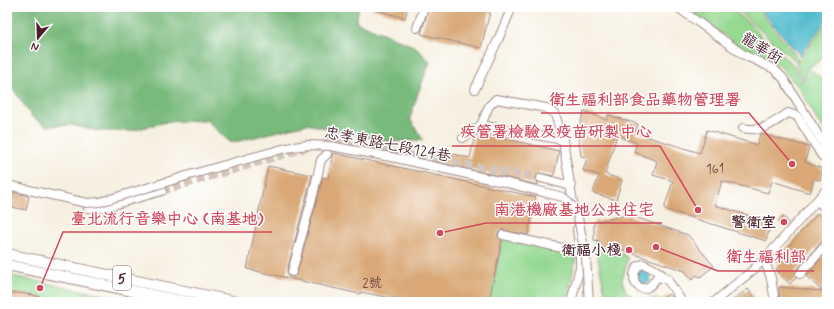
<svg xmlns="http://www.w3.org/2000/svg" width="834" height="309" font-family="Mynerve,'LXGW WenKai TC',sans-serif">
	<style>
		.green { fill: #96d992; stroke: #707c5e }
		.forest { fill: #78b97c; stroke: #616c54 }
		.water { fill: #50bbcd; stroke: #4d6d7c }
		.building { fill: #d9a876 }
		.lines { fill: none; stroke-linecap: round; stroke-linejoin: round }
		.minor-tunnel { stroke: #d4c6bc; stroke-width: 8; stroke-dasharray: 8 4; stroke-linecap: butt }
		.minor-casing { stroke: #a08886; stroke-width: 10 }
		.major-casing { stroke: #a08886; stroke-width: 12 }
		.minor { stroke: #fff; stroke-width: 8 }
		.major { stroke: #fff; stroke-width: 10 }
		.minor-bridge-casing { stroke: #a08886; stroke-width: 10; stroke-linecap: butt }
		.minor-bridge { stroke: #fff; stroke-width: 8 }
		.poi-dot { fill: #d1495b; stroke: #fff; stroke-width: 1.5 }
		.labels { text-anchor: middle; stroke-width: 3; stroke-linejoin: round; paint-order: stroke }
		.number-label { font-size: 13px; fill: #6e413e }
		.shield { fill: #fff; stroke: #80626b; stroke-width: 1 }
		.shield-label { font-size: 14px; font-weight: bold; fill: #4a1f2b }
		.street-label { font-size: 15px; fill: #4a1f2b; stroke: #fff }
		.poi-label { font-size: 15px; font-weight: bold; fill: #4a1f2b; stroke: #fff; text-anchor: end }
		.leader { fill: none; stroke: #d1495b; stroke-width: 1.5 }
		.callout-dot { fill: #d1495b; stroke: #fff; stroke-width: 1.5 }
		.callout-label { font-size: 16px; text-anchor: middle; font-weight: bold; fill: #d1495b; stroke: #fff; stroke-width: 3; stroke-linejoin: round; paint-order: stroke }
	</style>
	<rect width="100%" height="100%" fill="#fff"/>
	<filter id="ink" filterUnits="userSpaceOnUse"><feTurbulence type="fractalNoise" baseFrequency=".025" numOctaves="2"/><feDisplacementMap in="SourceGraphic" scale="8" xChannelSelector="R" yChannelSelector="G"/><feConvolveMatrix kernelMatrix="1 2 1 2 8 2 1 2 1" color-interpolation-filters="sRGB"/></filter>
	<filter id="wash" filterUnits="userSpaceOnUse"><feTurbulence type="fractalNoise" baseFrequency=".012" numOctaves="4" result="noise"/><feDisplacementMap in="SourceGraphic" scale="16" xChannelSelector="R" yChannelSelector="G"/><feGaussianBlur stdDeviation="0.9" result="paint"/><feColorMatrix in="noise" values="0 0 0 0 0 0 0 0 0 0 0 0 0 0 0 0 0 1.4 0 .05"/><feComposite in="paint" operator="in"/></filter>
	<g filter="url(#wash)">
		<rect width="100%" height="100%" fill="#f6f0e0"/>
		<!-- green -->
		<g class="green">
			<path d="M 686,7 L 729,7 L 750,24 L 769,45 L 794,65 L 801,82 L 811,70 L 827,83 L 827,132 L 818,122 L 800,89 L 780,66 L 773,62 L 744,50 Z"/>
			<path d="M 734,7 L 754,7 L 762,14 L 798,58 L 796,62 Z"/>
			<path d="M 827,22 L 827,55 L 809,68 L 802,79 L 796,64 Z"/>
			<path d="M 504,232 L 576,256 L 567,302 L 489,302 Z"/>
			<path d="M 594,240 L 599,241 L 601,248 L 611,246 L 628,258 L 622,280 L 626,291 L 633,297 L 641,299 L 658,298 L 660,302 L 607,302 Z"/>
			<path d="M 7,275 L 138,302 L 7,302 Z"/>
		</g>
		<!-- forest -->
		<path class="forest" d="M 7,7 L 359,7 L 356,22 L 416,47 L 430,62 L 418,93 L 410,119 L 423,140 L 390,142 L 307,124 L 231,143 L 206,120 L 166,122 L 130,131 L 98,131 L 71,125 L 47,126 L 32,117 L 7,80 Z"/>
		<!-- water -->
		<g class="water">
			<path d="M 758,7 L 827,7 L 827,19 L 800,56 Z"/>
			<circle cx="644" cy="277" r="7"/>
		</g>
		<g id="blocks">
			<!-- building -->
			<g class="building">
				<path d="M 373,7 L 408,7 L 405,18 L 373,9 Z"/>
				<path d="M 429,7 L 471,7 L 490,12 L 481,48 L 421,34 Z"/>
				<path d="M 584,111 L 607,120 L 608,115 L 638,124 L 635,133 L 700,153 L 707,130 L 757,145 L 760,134 L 762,134 L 809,147 L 805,162 L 823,169 L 820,180 L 814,179 L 810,193 L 772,181 L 768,193 L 722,181 L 715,205 L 771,223 L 766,241 L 664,209 L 673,181 L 653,175 L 657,161 L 634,152 L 637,143 L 617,135 L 605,174 L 622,180 L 616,200 L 593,193 L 599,175 L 583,171 L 587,158 L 581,156 L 579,141 L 582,128 L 579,128 Z"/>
				<path d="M 480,133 L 559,151 L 554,176 L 539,173 L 536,177 L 538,183 L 538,185 L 438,162 L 441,151 L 470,158 L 475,136 Z"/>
				<path d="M 333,153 L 536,197 L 528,235 L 504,230 L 501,230 L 498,233 L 498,237 L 502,240 L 489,302 L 411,302 L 361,292 L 360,294 L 247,269 L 268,166 L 312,175 L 287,271 L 288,276 L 293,277 L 297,273 L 323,177 L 328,178 Z"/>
				<path d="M 7,191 L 29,196 L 26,210 L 7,206 Z"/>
				<path d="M 818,213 L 827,221 L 827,239 L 823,240 L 796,270 L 795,273 L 796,278 L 790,284 L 778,273 L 779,272 L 776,269 L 780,264 L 776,260 Z"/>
				<path d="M 628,215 L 688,235 L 714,266 L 700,277 L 696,275 L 692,280 L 685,271 L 611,246 L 601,248 L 599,241 L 594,240 L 594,222 Z"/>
				<path d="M 783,217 L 789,222 L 785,227 L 779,222 Z"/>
				<path d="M 827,252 L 827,302 L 780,302 L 779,287 L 822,291 L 806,276 Z"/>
				<path d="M 748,289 L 758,302 L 730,302 Z"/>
				<path d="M 7,293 L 19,293 L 33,295 L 52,300 L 51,302 L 7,302 Z"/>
				<path d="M 669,294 L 674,302 L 657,302 Z"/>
			</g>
		</g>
	</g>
	<g filter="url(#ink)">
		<use href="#blocks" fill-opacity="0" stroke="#a08886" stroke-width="1"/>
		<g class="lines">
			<!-- minor-tunnel -->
			<path class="minor-tunnel" d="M 162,191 L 329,141 L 541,178"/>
			<defs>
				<g id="minor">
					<path d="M 677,7 L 744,55 L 774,69 L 783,78 L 827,149"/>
					<path d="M 417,28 L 424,7"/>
					<path d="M 475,89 L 498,40 L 512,7"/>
					<path d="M 481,125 L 563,140"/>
					<path d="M 743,128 C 761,133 774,123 788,113 L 797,116 L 822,156 L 827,159"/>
					<path d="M 463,138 L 481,125 L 489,106 L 496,99 L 546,108 L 555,114 L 563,140 L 574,209"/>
					<path d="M 541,178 L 571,186"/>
					<path d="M 7,185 L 78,201"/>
					<path d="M 817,201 L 827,209"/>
					<path d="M 87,203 L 88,208 L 102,208 L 162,191"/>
					<path d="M 577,229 L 580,252"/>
					<path d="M 503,235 L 580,252 L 580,267 L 571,302"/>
					<path d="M 292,272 L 313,195 L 321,160 L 327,154"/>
					<path d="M 800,274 L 827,244"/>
					<path d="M 668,279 L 657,277 C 655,280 652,285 648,287 C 640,292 633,283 634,275 C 634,272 636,269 638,266 L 643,264 C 666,273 670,283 682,302"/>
					<path d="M 714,302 L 753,270 L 764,259"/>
					<path d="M 775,302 L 771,278 L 764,259 L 771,252 L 827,189"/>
				</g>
				<g id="major">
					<path d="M 7,254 L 237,302"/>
					<path d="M 7,265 L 186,302"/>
				</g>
			</defs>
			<!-- minor casing -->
			<use href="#minor" class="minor-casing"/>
			<!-- major casing -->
			<use href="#major" class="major-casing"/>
			<!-- minor -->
			<use href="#minor" class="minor"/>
			<!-- major -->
			<use href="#major" class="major"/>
			<defs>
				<path id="minor-bridge" d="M 78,201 L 87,203 L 100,202 L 193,174 L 286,148 L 308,145 L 330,146 L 396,158 L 503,182 L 563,197 L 569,202 L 577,213 L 586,258 L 589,302"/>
			</defs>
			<!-- minor-bridge casing -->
			<use href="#minor-bridge" class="minor-bridge-casing"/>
			<!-- minor-bridge -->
			<use href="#minor-bridge" class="minor-bridge"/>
		</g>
	</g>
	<!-- markers -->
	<g class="poi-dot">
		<circle cx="784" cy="222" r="4"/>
		<circle cx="629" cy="250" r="4"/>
	</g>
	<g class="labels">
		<!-- number labels -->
		<g class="number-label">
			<text x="715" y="173">161</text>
			<text x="372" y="287">2號</text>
		</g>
		<!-- shield labels -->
		<rect class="shield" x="113" y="266" width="18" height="24" rx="3"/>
		<g class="shield-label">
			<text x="122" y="283">5</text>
		</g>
		<!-- street labels -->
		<g class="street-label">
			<text transform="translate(762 48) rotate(31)" y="5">龍華街</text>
			<text transform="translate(388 144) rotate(11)" y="5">忠孝東路七段124巷</text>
		</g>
		<!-- poi labels -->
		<g class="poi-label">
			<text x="776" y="227">警衛室</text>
			<text x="621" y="255">衛福小棧</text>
		</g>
	</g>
	<!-- callouts -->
	<path class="leader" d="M792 164L749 113H541M698 210L660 146H452M440 233L486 223H662M40 288L63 232H272M656 247L718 271H814"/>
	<g class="callout-dot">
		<circle cx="792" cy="164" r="4"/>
		<circle cx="698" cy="210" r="4"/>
		<circle cx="440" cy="233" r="4"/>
		<circle cx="40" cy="288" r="4"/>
		<circle cx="656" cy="247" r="4"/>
	</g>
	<g class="callout-label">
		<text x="645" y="105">衛生福利部食品藥物管理署</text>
		<text x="556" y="137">疾管署檢驗及疫苗研製中心</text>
		<text x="574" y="215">南港機廠基地公共住宅</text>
		<text x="167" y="224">臺北流行音樂中心 (南基地)</text>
		<text x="766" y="262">衛生福利部</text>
	</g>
	<!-- margin -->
	<rect width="834" height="309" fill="none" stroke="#fff" stroke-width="24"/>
	<!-- north arrow -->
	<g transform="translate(38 38) rotate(199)" stroke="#ffffff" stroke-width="3" paint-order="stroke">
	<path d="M0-3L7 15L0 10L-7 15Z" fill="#4a1f2b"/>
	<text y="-6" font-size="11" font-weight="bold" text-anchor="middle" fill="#4a1f2b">N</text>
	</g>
</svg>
